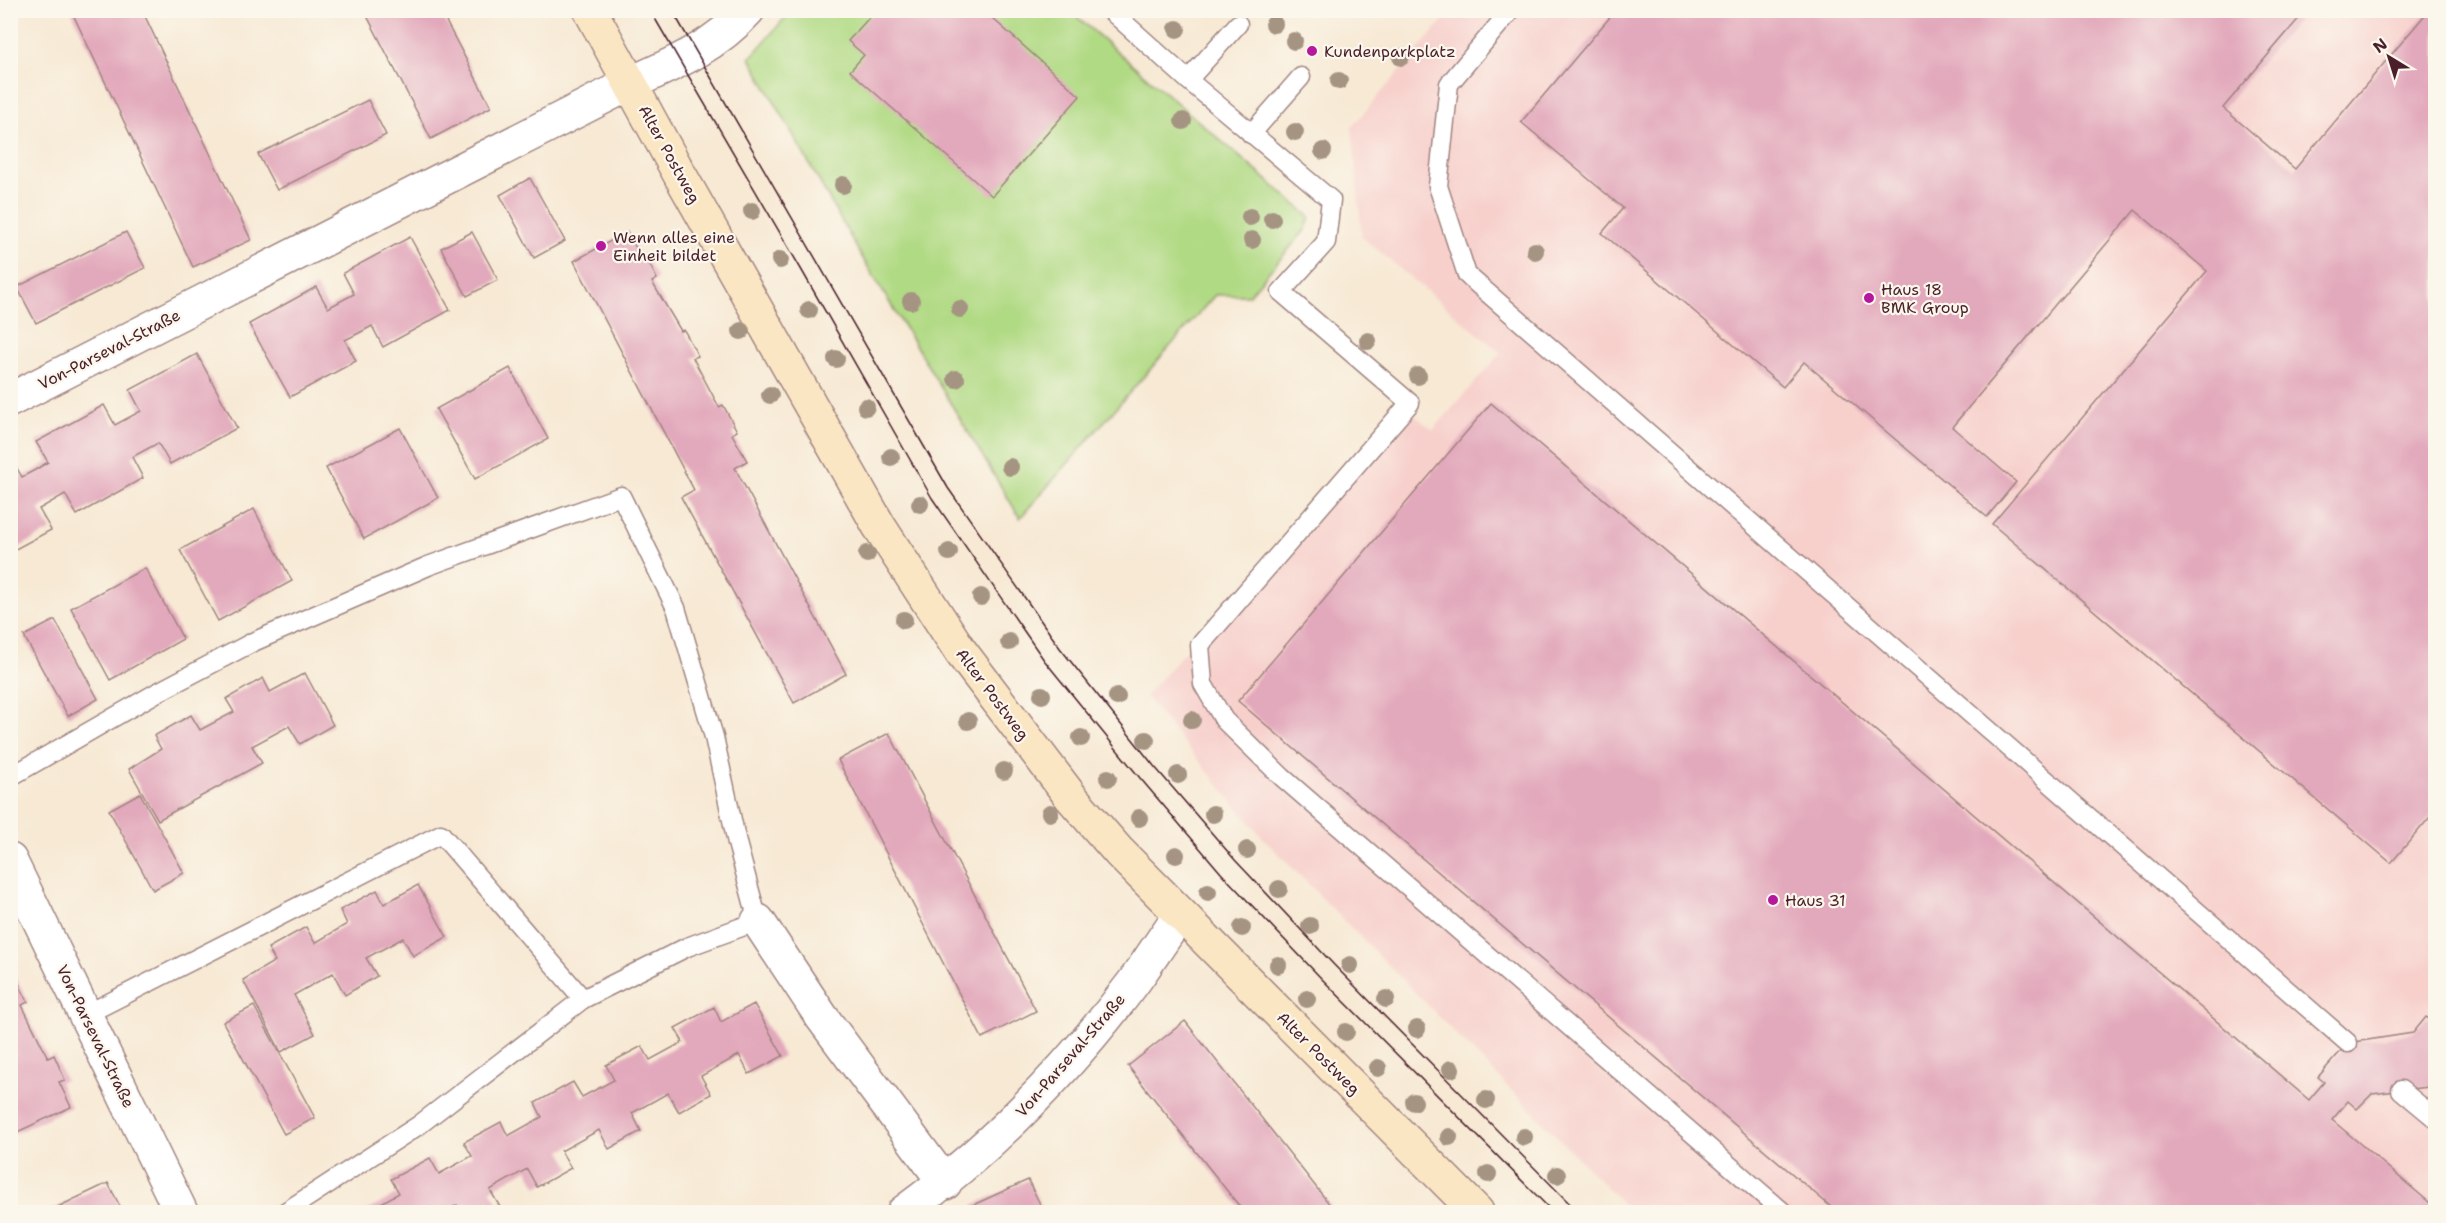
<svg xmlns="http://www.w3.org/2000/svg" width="2446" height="1223" font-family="'Shantell Sans',sans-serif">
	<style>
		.built { fill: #f7d0cc }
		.green { fill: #b1da84; stroke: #7e7c58; stroke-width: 1.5 }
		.building { fill: #e2a8bb }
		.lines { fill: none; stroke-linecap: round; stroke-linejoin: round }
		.lane-casing { stroke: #a08480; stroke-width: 21 }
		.street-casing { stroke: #a08480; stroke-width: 36 }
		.secondary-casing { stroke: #a08480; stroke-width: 36 }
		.lane { stroke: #fff; stroke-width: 18 }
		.street { stroke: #fff; stroke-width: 33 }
		.secondary { stroke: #fbe6c4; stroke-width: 33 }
		.tram { stroke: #4a1f2b; stroke-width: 1.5 }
		.tree { fill: #a69483 }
		.poi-dot { fill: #b5179e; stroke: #fbf7ec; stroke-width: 2 }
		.labels { text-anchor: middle; stroke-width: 4.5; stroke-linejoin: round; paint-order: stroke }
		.poi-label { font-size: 16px; fill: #4a1f2b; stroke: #fbf7ec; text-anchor: start }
		.street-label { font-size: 16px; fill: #4a1f2b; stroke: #fbf7ec }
	</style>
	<rect width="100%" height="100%" fill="#fbf7ec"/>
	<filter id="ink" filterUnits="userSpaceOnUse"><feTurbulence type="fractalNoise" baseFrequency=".0167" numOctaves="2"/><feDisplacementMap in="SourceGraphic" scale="12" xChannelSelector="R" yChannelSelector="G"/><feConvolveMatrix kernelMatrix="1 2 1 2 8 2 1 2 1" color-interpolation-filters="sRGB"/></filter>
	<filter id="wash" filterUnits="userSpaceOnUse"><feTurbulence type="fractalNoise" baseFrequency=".008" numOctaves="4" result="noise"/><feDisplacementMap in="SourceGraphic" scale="24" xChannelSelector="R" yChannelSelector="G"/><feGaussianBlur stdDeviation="1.35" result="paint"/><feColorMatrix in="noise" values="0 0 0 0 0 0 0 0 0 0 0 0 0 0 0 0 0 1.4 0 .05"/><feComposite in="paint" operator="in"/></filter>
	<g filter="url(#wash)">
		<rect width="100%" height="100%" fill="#f7e9d4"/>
		<!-- built -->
		<path class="built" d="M 1451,11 L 2435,11 L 2435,1212 L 1631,1212 L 1263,838 L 1145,696 L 1403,406 L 1433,430 L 1501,353 L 1362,237 L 1352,127 Z"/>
		<!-- green -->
		<path class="green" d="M 791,11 L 1070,11 L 1310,217 L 1306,229 L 1249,295 L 1215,295 L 1020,518 L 859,252 L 750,58 Z"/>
		<g id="blocks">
			<!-- building -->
			<g class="building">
				<path d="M 71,10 L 142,10 L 251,240 L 193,267 Z"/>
				<path d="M 364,10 L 440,10 L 491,107 L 431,139 Z"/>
				<path d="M 876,10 L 983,10 L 1080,96 L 992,196 L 850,71 L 864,55 L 848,41 Z"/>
				<path d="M 1616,10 L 2306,10 L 2223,108 L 2295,169 L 2429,10 L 2436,10 L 2436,810 L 2391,863 L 1992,524 L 2207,271 L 2135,210 L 1952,427 L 2016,482 L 1987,517 L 1804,362 L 1783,387 L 1602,233 L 1623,208 L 1521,122 Z"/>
				<path d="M 368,100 L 386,135 L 277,190 L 258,154 Z"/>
				<path d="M 530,178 L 565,241 L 534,258 L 500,195 Z"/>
				<path d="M 126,232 L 145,268 L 36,323 L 17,287 Z"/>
				<path d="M 472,232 L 498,280 L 467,296 L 441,248 Z"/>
				<path d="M 627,232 L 640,255 L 643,253 L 651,267 L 657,279 L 652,282 L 681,331 L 684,330 L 698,356 L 693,358 L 719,407 L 723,405 L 737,431 L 732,434 L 747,461 L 735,468 L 846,674 L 794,703 L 681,497 L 694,490 L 574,261 Z"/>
				<path d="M 410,237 L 450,310 L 383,347 L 372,326 L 359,333 L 345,340 L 356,361 L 290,397 L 249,324 L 316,287 L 328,308 L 354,294 L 343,273 Z"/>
				<path d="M 197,354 L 237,428 L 170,464 L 158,443 L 132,457 L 143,478 L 77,515 L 65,494 L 39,509 L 51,530 L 10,552 L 10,456 L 22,477 L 35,470 L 48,462 L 36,442 L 104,405 L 115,425 L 141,411 L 130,390 Z"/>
				<path d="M 510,368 L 548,439 L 475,479 L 436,409 Z"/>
				<path d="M 1491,403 L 2309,1100 L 2324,1082 L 2318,1077 L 2348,1043 L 2413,1033 L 2426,1017 L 2434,1022 L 2436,1020 L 2436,1086 L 2372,1094 L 2357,1109 L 2348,1101 L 2332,1120 L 2436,1208 L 2436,1212 L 1837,1212 L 1238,701 Z"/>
				<path d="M 400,428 L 438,498 L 364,539 L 326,468 Z"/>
				<path d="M 254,509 L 292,581 L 218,621 L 180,550 Z"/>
				<path d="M 145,568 L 183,639 L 110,680 L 71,608 Z"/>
				<path d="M 55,620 L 98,699 L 68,716 L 24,636 Z"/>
				<path d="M 305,673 L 333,725 L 300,744 L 289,726 L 252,746 L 262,763 L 158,820 L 129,769 L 161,749 L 154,736 L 191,715 L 200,730 L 234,712 L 226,699 L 263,678 L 270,692 Z"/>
				<path d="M 889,733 L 1036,1011 L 982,1038 L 838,760 Z"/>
				<path d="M 140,793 L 184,873 L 153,890 L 109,810 Z"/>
				<path d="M 418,885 L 447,937 L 413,956 L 403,938 L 366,958 L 377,976 L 345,995 L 333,973 L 294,995 L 315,1034 L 281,1052 L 243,980 L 275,961 L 268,948 L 306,927 L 315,943 L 347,924 L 340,910 L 377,890 L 384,904 Z"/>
				<path d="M 16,978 L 28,1002 L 22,1005 L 48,1058 L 54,1055 L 65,1080 L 59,1082 L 71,1107 L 13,1134 L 10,1128 L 10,980 Z"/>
				<path d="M 754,1004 L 783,1056 L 749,1074 L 739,1055 L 701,1076 L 711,1094 L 679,1112 L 668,1093 L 632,1113 L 641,1131 L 609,1149 L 599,1130 L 561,1151 L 571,1168 L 537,1187 L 527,1169 L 490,1190 L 500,1207 L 491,1212 L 461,1212 L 457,1205 L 444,1212 L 365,1212 L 399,1193 L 391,1179 L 430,1158 L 439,1174 L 472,1156 L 464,1142 L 501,1122 L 508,1136 L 542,1117 L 535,1103 L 573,1082 L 582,1097 L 614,1080 L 606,1065 L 642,1046 L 650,1060 L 683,1042 L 675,1028 L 714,1007 L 721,1022 Z"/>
				<path d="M 254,1006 L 315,1118 L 284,1134 L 223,1022 Z"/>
				<path d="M 1185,1021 L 1331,1206 L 1322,1212 L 1244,1212 L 1128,1066 Z"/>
				<path d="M 1028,1180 L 1044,1212 L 976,1212 L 973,1205 Z"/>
				<path d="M 108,1183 L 123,1212 L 47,1212 Z"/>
			</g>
		</g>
	</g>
	<g filter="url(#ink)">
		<use href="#blocks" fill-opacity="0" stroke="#a08480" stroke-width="1.5"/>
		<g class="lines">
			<defs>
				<g id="lane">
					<path d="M 1110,10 L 1188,80 L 1331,200 L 1326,242 L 1281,292 L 1410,403 L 1200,645 L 1203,684 L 1224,720 L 1282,777 L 1783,1212"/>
					<path d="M 1511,10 L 1449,84 L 1438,186 L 1467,275 L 2348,1043"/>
					<path d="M 1188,80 L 1238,24"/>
					<path d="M 1251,134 L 1301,77"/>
					<path d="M 10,777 L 156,693 L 253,642 L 428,566 L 621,496 L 676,608 L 714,737 L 737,843 L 758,921 L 687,947 L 583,999 L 419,1125 L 285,1212"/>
					<path d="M 85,1015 L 441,834 L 583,999"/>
					<path d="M 2401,1090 L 2436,1119"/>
				</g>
				<g id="street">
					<path d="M 10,400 L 631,83 C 674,64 716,46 748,10"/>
					<path d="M 10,860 L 181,1212"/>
					<path d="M 758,921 L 821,1016 L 945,1183"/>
					<path d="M 904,1212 C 991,1149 1068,1069 1133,983 C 1149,961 1164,937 1180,915"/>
				</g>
				<path id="secondary" d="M 590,10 L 680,175 L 879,526 L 961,652 L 1071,797 L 1119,852 L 1477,1212"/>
			</defs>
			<!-- lane casing -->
			<use href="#lane" class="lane-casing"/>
			<!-- street casing -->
			<use href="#street" class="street-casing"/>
			<!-- secondary casing -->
			<use href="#secondary" class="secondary-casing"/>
			<!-- lane -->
			<use href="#lane" class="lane"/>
			<!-- street -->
			<use href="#street" class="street"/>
			<!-- secondary -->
			<use href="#secondary" class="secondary"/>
			<!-- tram -->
			<g class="tram">
				<path d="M 650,10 L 801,269 L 932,498 L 1044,660 L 1140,778 L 1221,873 L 1320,977 L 1553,1212"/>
				<path d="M 672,10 L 948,488 L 1060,648 L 1154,766 L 1235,860 L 1334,965 L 1578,1212"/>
			</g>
		</g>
		<!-- trees -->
		<g class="tree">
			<circle cx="1274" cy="24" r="9"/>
			<circle cx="1177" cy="29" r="9"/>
			<circle cx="1294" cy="41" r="9"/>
			<circle cx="1401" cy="57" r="9"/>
			<circle cx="1339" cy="81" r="9"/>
			<circle cx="1183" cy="121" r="9"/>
			<circle cx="1295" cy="132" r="9"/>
			<circle cx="1323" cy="151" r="9"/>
			<circle cx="843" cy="185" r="9"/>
			<circle cx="752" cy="211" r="9"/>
			<circle cx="1250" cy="217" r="9"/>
			<circle cx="1272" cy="219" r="9"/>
			<circle cx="1252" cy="240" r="9"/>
			<circle cx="1535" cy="251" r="9"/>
			<circle cx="780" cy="260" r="9"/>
			<circle cx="911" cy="301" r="9"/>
			<circle cx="960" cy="309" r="9"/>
			<circle cx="809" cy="310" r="9"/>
			<circle cx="741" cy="331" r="9"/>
			<circle cx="1368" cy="341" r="9"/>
			<circle cx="836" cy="359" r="9"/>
			<circle cx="1418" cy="376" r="9"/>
			<circle cx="956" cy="379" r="9"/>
			<circle cx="770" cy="395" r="9"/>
			<circle cx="866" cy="407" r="9"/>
			<circle cx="891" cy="457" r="9"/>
			<circle cx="1010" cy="467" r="9"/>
			<circle cx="920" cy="504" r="9"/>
			<circle cx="949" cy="552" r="9"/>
			<circle cx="867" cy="554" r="9"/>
			<circle cx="981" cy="597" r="9"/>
			<circle cx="904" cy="620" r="9"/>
			<circle cx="1009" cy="642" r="9"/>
			<circle cx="1042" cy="695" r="9"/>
			<circle cx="1117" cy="697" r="9"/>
			<circle cx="1192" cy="720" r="9"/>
			<circle cx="968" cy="721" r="9"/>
			<circle cx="1081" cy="738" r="9"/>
			<circle cx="1146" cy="740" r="9"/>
			<circle cx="1004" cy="771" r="9"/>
			<circle cx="1178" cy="775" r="9"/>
			<circle cx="1108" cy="778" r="9"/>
			<circle cx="1050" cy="813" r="9"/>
			<circle cx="1213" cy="814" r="9"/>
			<circle cx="1139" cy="818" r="9"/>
			<circle cx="1247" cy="850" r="9"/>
			<circle cx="1176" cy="855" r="9"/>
			<circle cx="1279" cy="889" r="9"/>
			<circle cx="1208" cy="892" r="9"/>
			<circle cx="1310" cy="926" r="9"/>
			<circle cx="1242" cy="928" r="9"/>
			<circle cx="1278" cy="965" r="9"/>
			<circle cx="1350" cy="965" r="9"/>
			<circle cx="1307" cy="999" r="9"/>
			<circle cx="1386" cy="999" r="9"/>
			<circle cx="1417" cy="1029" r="9"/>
			<circle cx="1346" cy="1032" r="9"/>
			<circle cx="1378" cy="1068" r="9"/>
			<circle cx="1451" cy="1069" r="9"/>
			<circle cx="1486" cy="1100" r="9"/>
			<circle cx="1414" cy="1102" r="9"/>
			<circle cx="1449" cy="1137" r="9"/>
			<circle cx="1524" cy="1137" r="9"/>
			<circle cx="1488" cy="1174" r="9"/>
			<circle cx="1557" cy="1175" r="9"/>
		</g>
	</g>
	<!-- markers -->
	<g class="poi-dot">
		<circle cx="1312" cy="51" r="6"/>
		<circle cx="601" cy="246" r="6"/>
		<circle cx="1869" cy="298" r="6"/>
		<circle cx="1773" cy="900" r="6"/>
	</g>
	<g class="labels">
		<!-- poi labels -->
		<g class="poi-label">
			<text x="1324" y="57">Kundenparkplatz</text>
			<text x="613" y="243">Wenn alles eine<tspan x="613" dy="18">Einheit bildet</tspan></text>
			<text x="1881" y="295">Haus 18<tspan x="1881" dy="18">BMK Group</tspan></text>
			<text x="1785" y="906">Haus 31</text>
		</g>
		<!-- street labels -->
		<g class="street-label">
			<text transform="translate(670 154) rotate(61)" y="6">Alter Postweg</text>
			<text transform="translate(109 349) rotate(-27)" y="6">Von-Parseval-Straße</text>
			<text transform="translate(993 694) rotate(53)" y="6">Alter Postweg</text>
			<text transform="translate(96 1036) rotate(64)" y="6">Von-Parseval-Straße</text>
			<text transform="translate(1319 1053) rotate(45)" y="6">Alter Postweg</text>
			<text transform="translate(1070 1055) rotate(-49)" y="6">Von-Parseval-Straße</text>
		</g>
	</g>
	<!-- margin -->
	<rect width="2446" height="1223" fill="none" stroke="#fbf7ec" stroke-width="36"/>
	<!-- north arrow -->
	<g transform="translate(2389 57) rotate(322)" stroke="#fbf7ec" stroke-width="4.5" paint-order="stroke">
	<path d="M0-4.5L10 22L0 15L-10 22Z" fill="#4a1f2b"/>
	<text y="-9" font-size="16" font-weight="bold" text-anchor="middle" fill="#4a1f2b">N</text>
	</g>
</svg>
